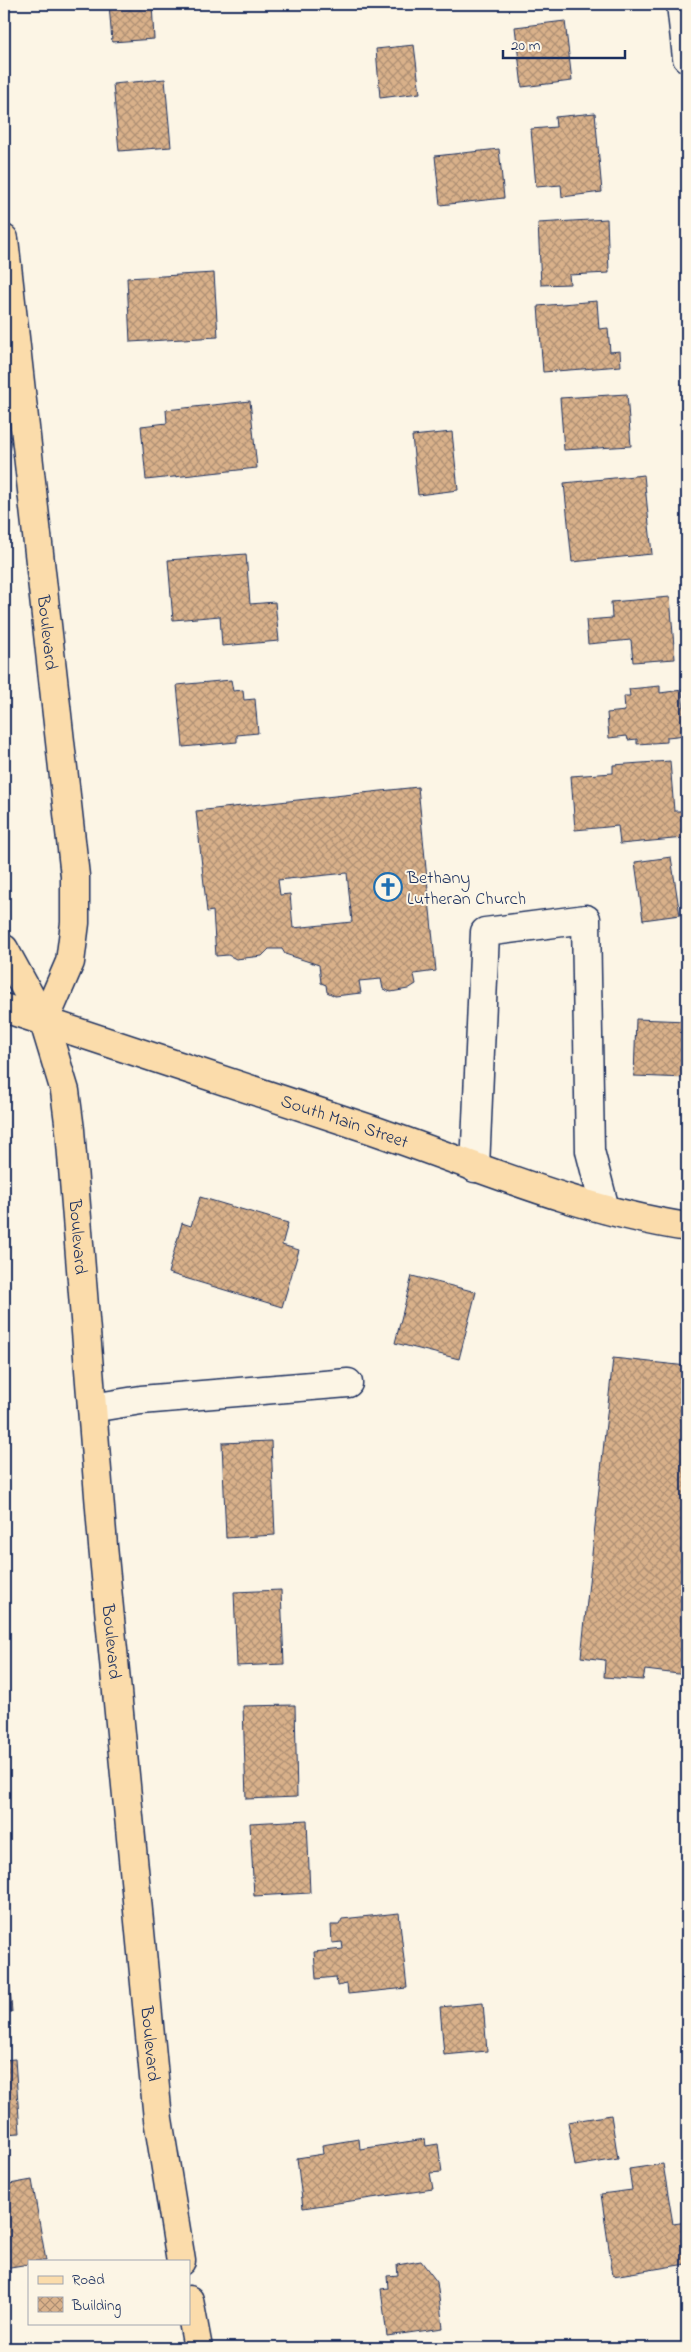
<svg xmlns="http://www.w3.org/2000/svg" width="691" height="2352" font-family="'Indie Flower',sans-serif">
	<style>
		.building { fill: url(#building-cross-hatch); stroke: #1b2f5e; fill-rule: evenodd }
		.lines { fill: none; stroke-linecap: round; stroke-linejoin: round }
		.minor-casing { stroke: #1b2f5e; stroke-width: 31 }
		.major-casing { stroke: #1b2f5e; stroke-width: 31 }
		.minor { stroke: #fcf5e5; stroke-width: 28 }
		.major { stroke: #fbdcab; stroke-width: 28 }
		.labels { text-anchor: middle; stroke-width: 4; stroke-linejoin: round; paint-order: stroke }
		.street-label { font-size: 18px; fill: #1b2f5e; stroke: #fcf5e5 }
		.poi-label { font-size: 18px; fill: #1b2f5e; stroke: #fcf5e5; text-anchor: start }
	</style>
	<defs>
		<pattern id="building-cross-hatch" width="8" height="8" patternUnits="userSpaceOnUse" patternTransform="scale(1.25)"><rect width="8" height="8" fill="#d9b18a"/><path d="M0 0l8 8M0 8l8-8" fill="none" stroke="#af9074"/></pattern>
	</defs>
	<rect width="100%" height="100%" fill="#fcf5e5"/>
	<filter id="ink" filterUnits="userSpaceOnUse"><feTurbulence type="fractalNoise" baseFrequency=".02" numOctaves="2"/><feDisplacementMap in="SourceGraphic" scale="10" xChannelSelector="R" yChannelSelector="G"/><feConvolveMatrix kernelMatrix="1 2 1 2 8 2 1 2 1" color-interpolation-filters="sRGB"/></filter>
	<g filter="url(#ink)">
		<!-- building -->
		<g class="building">
			<path d="M 109,4 L 152,4 L 154,39 L 112,42 Z"/>
			<path d="M 565,21 L 572,81 L 522,87 L 515,27 Z"/>
			<path d="M 414,45 L 420,93 L 380,98 L 376,49 Z"/>
			<path d="M 165,79 L 171,147 L 119,151 L 113,84 Z"/>
			<path d="M 595,113 L 602,192 L 562,197 L 561,185 L 536,187 L 531,129 L 556,127 L 555,117 Z"/>
			<path d="M 499,149 L 504,198 L 440,205 L 435,156 Z"/>
			<path d="M 607,219 L 609,273 L 569,275 L 570,284 L 541,285 L 538,223 Z"/>
			<path d="M 214,273 L 218,337 L 130,342 L 127,278 Z"/>
			<path d="M 597,301 L 599,329 L 608,328 L 610,352 L 620,351 L 621,366 L 543,372 L 538,306 Z"/>
			<path d="M 627,394 L 631,446 L 564,450 L 560,398 Z"/>
			<path d="M 250,401 L 257,468 L 146,480 L 141,426 L 167,423 L 166,410 Z"/>
			<path d="M 452,432 L 458,490 L 418,495 L 412,436 Z"/>
			<path d="M 644,475 L 652,554 L 572,562 L 564,483 Z"/>
			<path d="M 246,554 L 250,604 L 275,602 L 279,641 L 222,646 L 220,616 L 173,620 L 168,560 Z"/>
			<path d="M 670,597 L 675,659 L 633,662 L 631,640 L 588,644 L 586,620 L 612,618 L 611,602 Z"/>
			<path d="M 231,680 L 233,691 L 243,690 L 244,700 L 255,699 L 258,733 L 237,735 L 237,742 L 183,747 L 177,685 Z"/>
			<path d="M 660,686 L 660,693 L 682,690 L 686,735 L 667,737 L 667,742 L 637,744 L 637,739 L 628,740 L 627,736 L 609,738 L 607,713 L 625,711 L 624,696 L 630,696 L 629,689 Z"/>
			<path d="M 670,761 L 674,811 L 682,811 L 684,838 L 620,844 L 618,826 L 575,830 L 571,776 L 613,773 L 613,765 Z"/>
			<path d="M 418,787 L 436,971 L 414,974 L 416,984 L 408,989 L 391,992 L 383,989 L 381,979 L 359,981 L 361,993 L 335,996 L 327,992 L 326,985 L 321,983 L 319,965 L 285,954 L 282,949 L 269,949 L 262,956 L 236,959 L 228,955 L 216,956 L 213,911 L 207,912 L 196,811 ZM 347,873 L 352,922 L 293,928 L 290,894 L 280,895 L 278,880 Z"/>
			<path d="M 671,857 L 680,915 L 643,920 L 635,862 Z"/>
			<path d="M 636,1019 L 687,1021 L 687,1078 L 634,1076 Z"/>
			<path d="M 200,1197 L 288,1223 L 282,1245 L 299,1250 L 282,1307 L 168,1273 L 182,1223 L 191,1226 Z"/>
			<path d="M 412,1276 L 476,1292 L 459,1359 L 395,1343 Z"/>
			<path d="M 613,1358 L 687,1366 L 687,1675 L 645,1670 L 643,1680 L 604,1677 L 605,1660 L 581,1657 Z"/>
			<path d="M 271,1441 L 275,1535 L 226,1538 L 222,1443 Z"/>
			<path d="M 281,1590 L 284,1664 L 237,1666 L 234,1592 Z"/>
			<path d="M 295,1705 L 297,1797 L 246,1799 L 243,1706 Z"/>
			<path d="M 307,1820 L 310,1893 L 254,1896 L 250,1823 Z"/>
			<path d="M 399,1913 L 407,1988 L 348,1994 L 347,1984 L 337,1986 L 336,1977 L 316,1979 L 314,1952 L 343,1949 L 342,1942 L 332,1943 L 331,1925 L 339,1925 L 342,1919 Z"/>
			<path d="M 4,1941 L 6,1941 L 12,2012 L 4,2012 Z"/>
			<path d="M 483,2003 L 487,2051 L 444,2055 L 440,2007 Z"/>
			<path d="M 15,2059 L 20,2133 L 4,2134 L 4,2060 Z"/>
			<path d="M 611,2115 L 618,2159 L 575,2166 L 568,2122 Z"/>
			<path d="M 359,2139 L 360,2149 L 425,2139 L 426,2146 L 438,2144 L 442,2172 L 430,2173 L 433,2189 L 303,2208 L 297,2158 L 323,2154 L 322,2145 Z"/>
			<path d="M 663,2164 L 673,2224 L 687,2222 L 686,2264 L 613,2276 L 601,2194 L 632,2190 L 629,2169 Z"/>
			<path d="M 32,2180 L 46,2261 L 29,2261 L 29,2264 L 4,2268 L 4,2185 Z"/>
			<path d="M 421,2261 L 437,2282 L 443,2328 L 387,2336 L 381,2289 L 388,2288 L 387,2276 L 398,2275 L 397,2265 Z"/>
		</g>
		<g class="lines">
			<defs>
				<g id="minor">
					<path d="M 681,4 L 687,58"/>
					<path d="M 475,1168 L 485,932 L 586,919 L 590,1151 L 605,1209"/>
					<path d="M 92,1408 L 141,1400 L 348,1383"/>
				</g>
				<g id="major">
					<path id="s1" d="M 4,239 L 75,876 L 75,923 L 70,962 L 44,1022"/>
					<path id="s2" d="M 4,949 L 44,1022 L 65,1091 L 70,1130 L 103,1546 L 158,2119 L 181,2261"/>
					<path id="s3" d="M 4,1008 C 126,1049 248,1088 370,1129 C 475,1165 577,1210 687,1227"/>
					<path d="M 189,2300 L 198,2348"/>
				</g>
			</defs>
			<!-- minor casing -->
			<use href="#minor" class="minor-casing"/>
			<!-- major casing -->
			<use href="#major" class="major-casing"/>
			<!-- minor -->
			<use href="#minor" class="minor"/>
			<!-- major -->
			<use href="#major" class="major"/>
		</g>
	</g>
	<!-- icons -->
	<defs>
		<symbol id="church-ring" viewBox="-11 -11 22 22"><circle r="9.5" fill="#fcf5e5" stroke="#1f6fb2" stroke-width="1.5"/><path d="M-1.2-6h2.4v3.5h3.3v2.4h-3.3V6h-2.4V-.1h-3.3v-2.4h3.3Z" fill="#1f6fb2"/></symbol>
	</defs>
	<g fill-rule="evenodd">
		<use href="#church-ring" x="372" y="871" width="32" height="32"/>
	</g>
	<g class="labels">
		<!-- street labels -->
		<g class="street-label">
			<text dy="6" stroke="none"><textPath href="#s1" startOffset="396">Boulevard</textPath></text>
			<text dy="6" stroke="none"><textPath href="#s3" startOffset="359">South Main Street</textPath></text>
			<text dy="6" stroke="none"><textPath href="#s2" startOffset="302">Boulevard</textPath></text>
			<text dy="6" stroke="none"><textPath href="#s2" startOffset="708">Boulevard</textPath></text>
			<text dy="6" stroke="none"><textPath href="#s2" startOffset="1112">Boulevard</textPath></text>
		</g>
		<!-- poi labels -->
		<g class="poi-label">
			<text x="407" y="883">Bethany<tspan x="407" dy="21">Lutheran Church</tspan></text>
		</g>
	</g>
	<!-- margin -->
	<rect width="691" height="2352" fill="none" stroke="#fcf5e5" stroke-width="20"/>
	<rect x="10" y="10" width="671" height="2332" fill="none" stroke="#1b2f5e" stroke-width="2" filter="url(#ink)"/>
	<!-- legend -->
	<rect x="28" y="2260" width="162" height="65" fill="#fcf5e5" stroke="#a2a6af"/>
	<rect x="38" y="2276" width="25" height="8" fill="#fbdcab" stroke="#a2a6af"/>
	<text x="72" y="2284" font-size="15" fill="#1b2f5e">Road</text>
	<rect x="38" y="2297" width="25" height="15" fill="url(#building-cross-hatch)" stroke="#a2a6af"/>
	<text x="72" y="2310" font-size="15" fill="#1b2f5e">Building</text>
	<!-- scale -->
	<path d="M503 50v8h122v-8" fill="none" stroke="#1b2f5e" stroke-width="2.5"/>
	<text x="511" y="50" font-size="15" fill="#1b2f5e" stroke="#fcf5e5" stroke-width="4" paint-order="stroke">20 m</text>
</svg>
